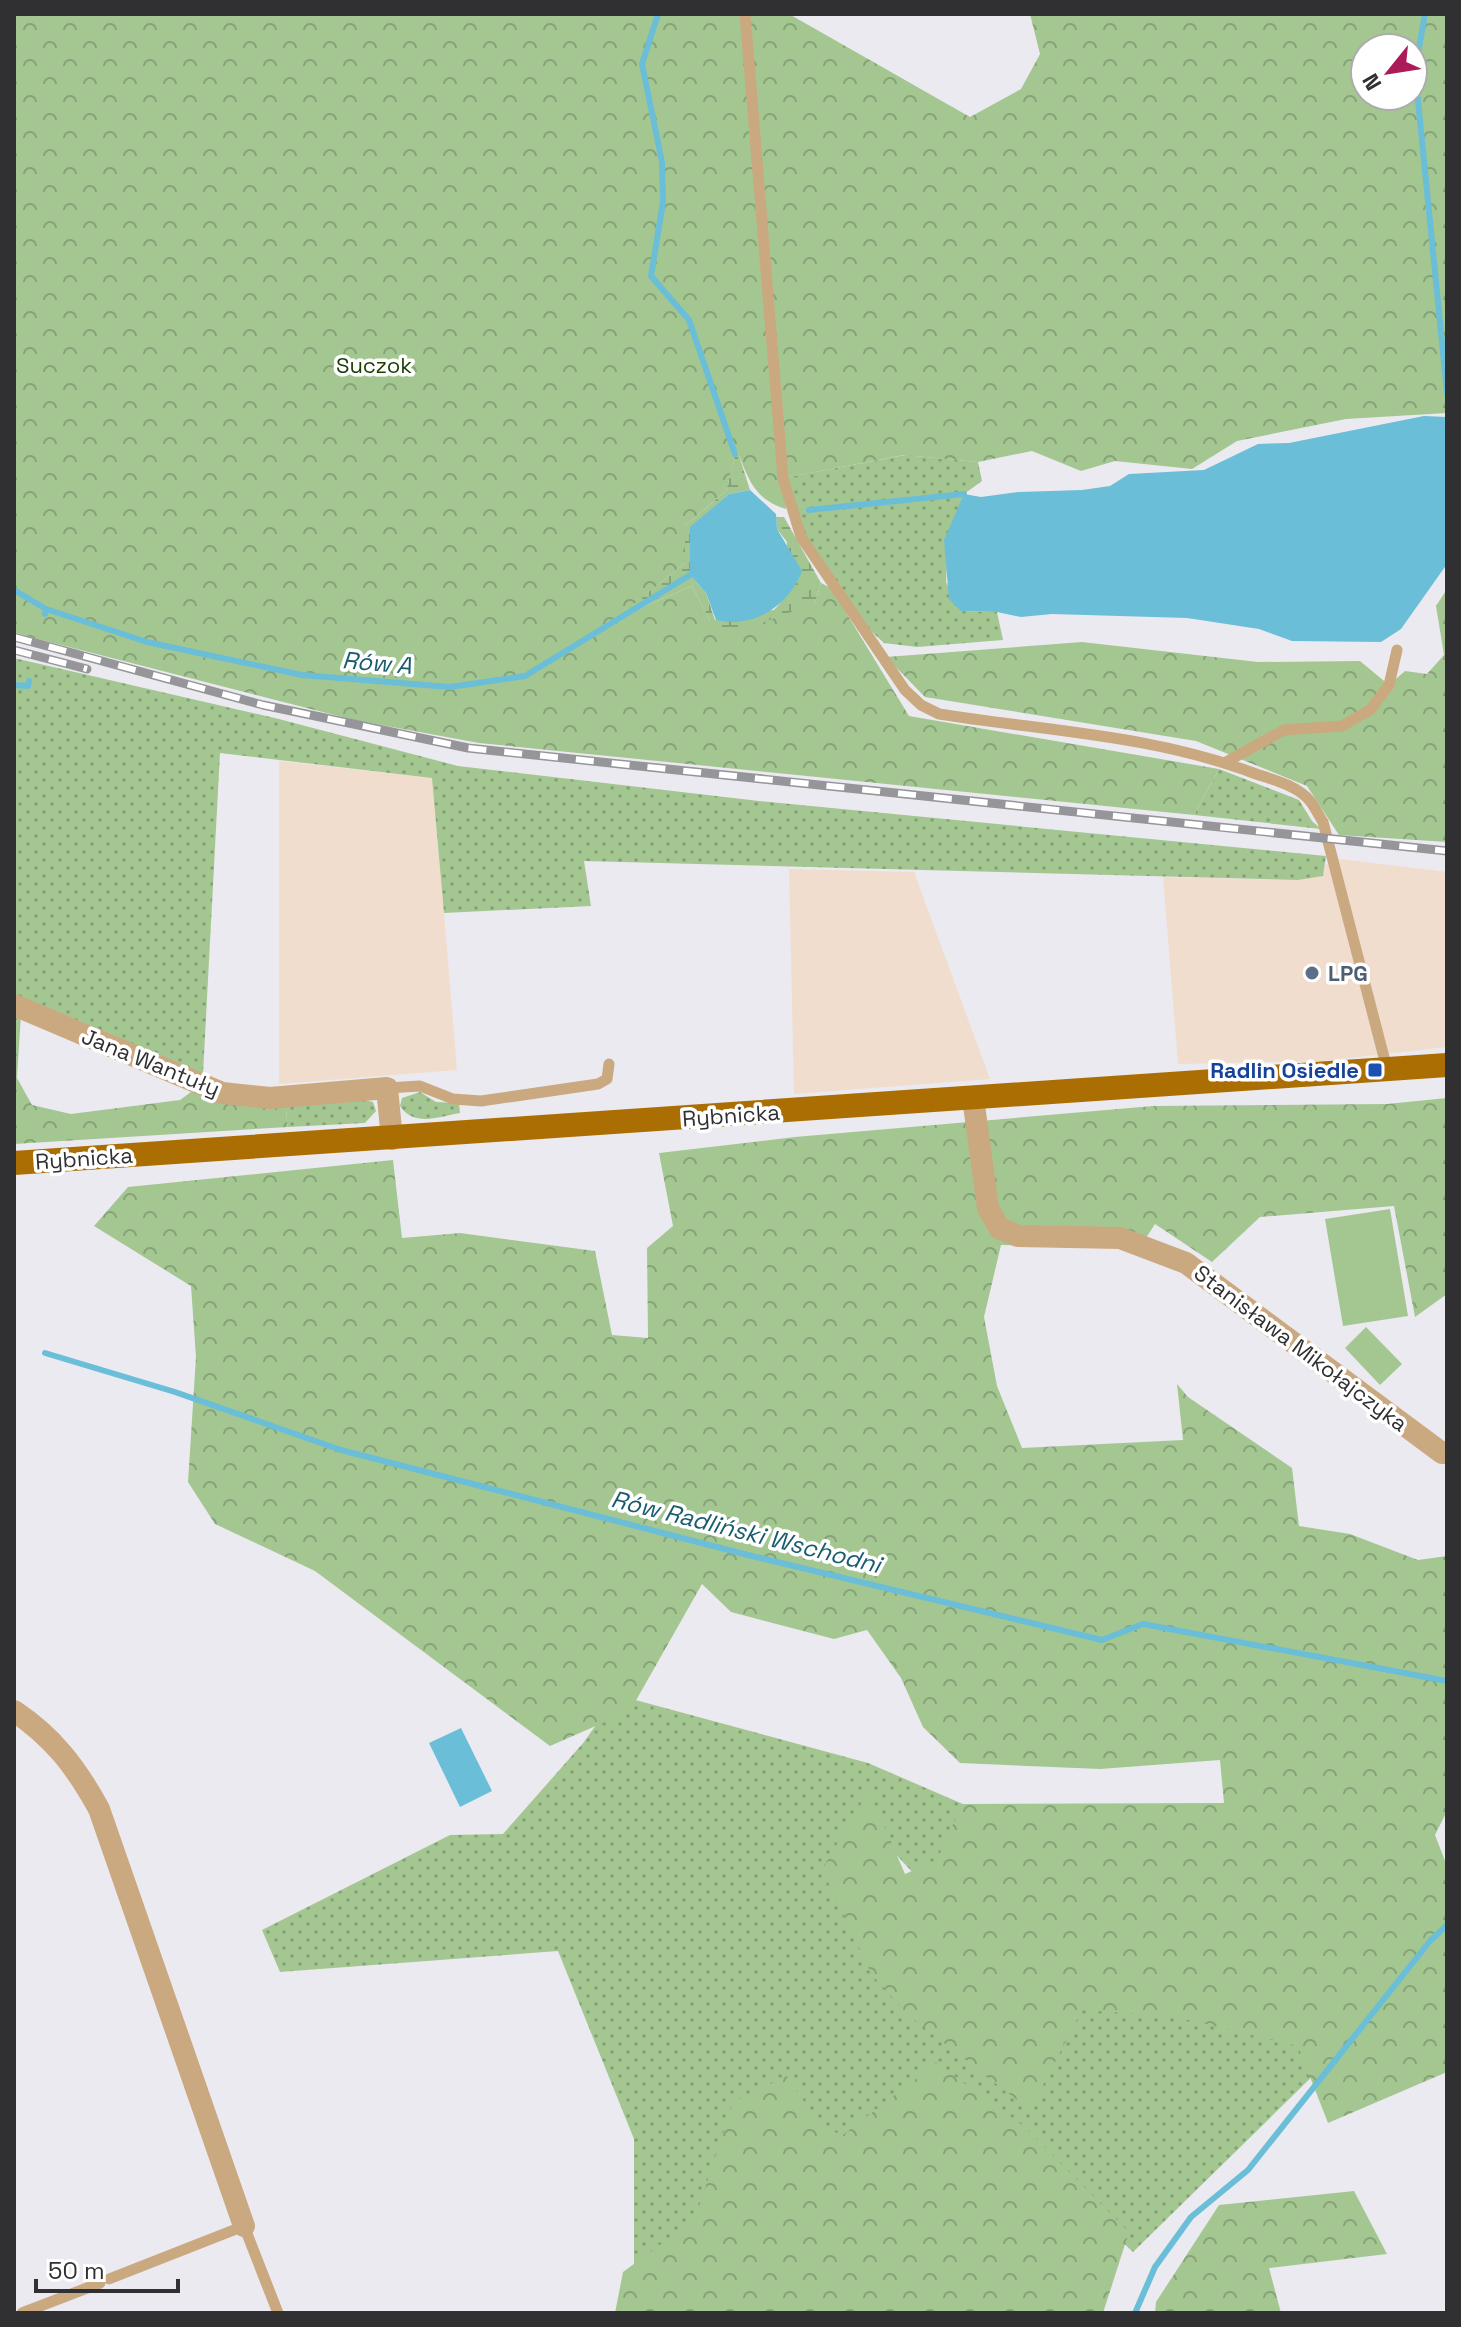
<svg xmlns="http://www.w3.org/2000/svg" width="1461" height="2327" font-family="'Space Grotesk',sans-serif">
	<style>
		.commercial { fill: #f1ddce }
		.grass { fill: url(#grass-dots) }
		.forest { fill: url(#forest-crowns); fill-rule: evenodd }
		.wetland { fill: url(#wetland-marsh) }
		.garden { fill: #a4c792 }
		.water { fill: #6bbed7 }
		.lines { fill: none; stroke-linecap: round; stroke-linejoin: round }
		.stream { stroke: #6bbed7; stroke-width: 6 }
		.lane { stroke: #caa981; stroke-width: 11 }
		.street { stroke: #caa981; stroke-width: 22 }
		.primary { stroke: #ab6e03; stroke-width: 24 }
		.rail-casing { stroke: #96969a; stroke-width: 9 }
		.rail { stroke: #fff; stroke-width: 6; stroke-dasharray: 18; stroke-linecap: butt }
		.service-dot { fill: #5c6f8a; stroke: #fff; stroke-width: 3 }
		.transit-dot { fill: #1a4fb4; stroke: #fff; stroke-width: 3 }
		.labels { text-anchor: middle; stroke-width: 7; stroke-linejoin: round; paint-order: stroke }
		.park-label { font-size: 22px; fill: #1b3d00; stroke: #fff }
		.service-label { font-size: 22px; font-weight: bold; fill: #4e5e75; stroke: #fff; text-anchor: start }
		.street-label { font-size: 22px; fill: #303032; stroke: #fff }
		.transit-label { font-size: 22px; font-weight: bold; fill: #164399; stroke: #fff; text-anchor: end }
		.water-label { font-size: 24px; font-style: italic; fill: #195c6e; stroke: #fff }
	</style>
	<defs>
		<pattern id="grass-dots" width="8" height="8" patternUnits="userSpaceOnUse" patternTransform="scale(2)"><rect width="8" height="8" fill="#a4c792"/><path d="M2 2h.1M6 6h.1" fill="none" stroke="#86a278" stroke-width="1.8" stroke-linecap="round"/></pattern>
		<pattern id="forest-crowns" width="20" height="18" patternUnits="userSpaceOnUse" patternTransform="scale(2)"><rect width="20" height="18" fill="#a4c792"/><path d="M2 6a3 3 0 1 1 6 0M12 15a3 3 0 1 1 6 0" fill="none" stroke="#86a278"/></pattern>
		<pattern id="wetland-marsh" width="20" height="14" patternUnits="userSpaceOnUse" patternTransform="scale(2)"><rect width="20" height="14" fill="#a4c792"/><path d="M1 5h8M5 5V1M11 12h8M15 12V8" fill="none" stroke="#86a278"/></pattern>
	</defs>
	<rect width="100%" height="100%" fill="#ebeaf0"/>
	<!-- commercial -->
	<g class="commercial">
		<path d="M 279,761 L 433,778 L 457,1070 L 279,1084 Z"/>
		<path d="M 1340,859 L 1447,872 L 1447,1047 L 1323,1061 L 1178,1064 L 1163,877 L 1298,880 L 1323,876 L 1325,865 Z"/>
		<path d="M 789,869 L 914,872 L 990,1079 L 794,1094 Z"/>
	</g>
	<!-- grass -->
	<g class="grass">
		<path d="M 905,455 L 978,462 L 982,481 L 964,494 L 947,562 L 946,582 L 961,611 L 997,612 L 1003,640 L 917,647 L 884,643 L 857,618 L 801,537 L 783,478 Z"/>
		<path d="M 14,658 L 275,718 L 458,766 L 759,801 L 1326,856 L 1323,876 L 1298,880 L 584,861 L 591,906 L 444,913 L 432,778 L 220,753 L 203,1074 L 14,996 Z"/>
		<path d="M 1219,769 L 1299,800 L 1312,821 L 1321,829 L 1194,815 Z"/>
		<path d="M 420,1092 L 436,1102 L 459,1103 L 460,1113 C 438,1117 414,1127 400,1106 L 402,1098 Z"/>
		<path d="M 360,1099 L 373,1102 L 376,1111 L 365,1123 L 288,1127 L 285,1103 Z"/>
		<path d="M 617,1695 L 868,1763 L 986,1814 L 930,1891 L 873,1830 L 850,1862 L 1082,1980 L 1332,2030 L 1326,2063 L 1133,2252 L 1014,2140 L 700,2241 L 634,2283 L 634,2139 L 558,1951 L 280,1972 L 262,1930 L 450,1835 L 503,1834 L 584,1742 Z"/>
	</g>
	<!-- forest -->
	<g class="forest">
		<path d="M 14,14 L 789,14 L 970,117 L 1021,89 L 1040,54 L 1030,14 L 1447,14 L 1447,413 L 1346,419 L 1237,441 L 1192,469 L 1115,461 L 1081,471 L 1032,451 L 978,462 L 904,455 L 784,478 L 786,509 C 754,500 748,478 737,450 L 726,491 L 685,526 L 685,563 L 631,607 L 634,611 L 692,586 L 710,621 L 815,603 L 821,583 L 831,588 L 909,716 L 1219,769 L 1194,815 L 479,743 L 354,720 L 30,637 L 14,632 ZM 1365,48 L 1413,48 L 1413,96 L 1365,96 Z"/>
		<path d="M 1447,589 L 1447,842 L 1339,835 L 1307,786 L 1196,741 L 925,697 L 886,657 L 1082,642 L 1258,662 L 1360,661 L 1389,685 L 1405,671 L 1427,674 L 1444,655 L 1436,606 Z"/>
		<path d="M 14,1013 L 21,1015 L 17,1078 L 32,1105 L 71,1114 L 180,1100 L 191,1092 L 285,1102 L 288,1127 L 14,1144 Z"/>
		<path d="M 1447,1098 L 1447,1294 L 1415,1317 L 1394,1206 L 1260,1217 L 1212,1262 L 1155,1224 L 1135,1255 L 1116,1247 L 1001,1245 L 984,1317 L 997,1386 L 1022,1448 L 1183,1440 L 1177,1384 L 1188,1397 L 1292,1468 L 1299,1526 L 1350,1534 L 1418,1560 L 1447,1556 L 1447,1811 L 1435,1835 L 1447,1866 L 1447,2072 L 1328,2123 L 1298,2046 L 1171,2016 L 1082,2010 L 1030,2110 L 908,2015 L 872,1975 L 822,1869 L 869,1791 L 905,1874 L 937,1860 L 962,1804 L 1224,1803 L 1220,1760 L 1100,1769 L 960,1763 L 923,1727 L 901,1678 L 867,1630 L 834,1639 L 731,1612 L 702,1584 L 630,1711 L 550,1746 L 315,1571 L 215,1524 L 188,1482 L 196,1357 L 191,1286 L 94,1226 L 128,1187 L 393,1160 L 402,1238 L 460,1233 L 595,1251 L 612,1335 L 648,1338 L 647,1248 L 673,1226 L 659,1153 L 795,1137 L 1153,1106 L 1387,1104 Z"/>
		<path d="M 936,2063 L 1025,2127 L 1129,2232 L 1103,2313 L 615,2313 L 623,2272 L 695,2219 L 733,2102 L 787,2076 L 821,2127 L 843,2135 Z"/>
		<path d="M 1354,2191 L 1387,2254 L 1269,2268 L 1281,2313 L 1155,2313 L 1156,2302 L 1219,2205 Z"/>
	</g>
	<!-- wetland -->
	<path class="wetland" d="M 737,449 L 750,490 L 729,494 L 690,528 L 690,575 L 706,593 L 715,620 L 774,610 L 783,600 L 787,542 L 777,529 L 776,517 L 784,517 L 821,583 L 815,603 L 724,637 L 710,621 L 692,586 L 634,611 L 630,607 L 685,563 L 685,526 L 726,491 Z"/>
	<!-- garden -->
	<g class="garden">
		<path d="M 1390,1209 L 1408,1316 L 1343,1326 L 1325,1219 Z"/>
		<path d="M 1366,1327 L 1402,1364 L 1380,1385 L 1345,1348 Z"/>
	</g>
	<!-- water -->
	<g class="water">
		<path d="M 1424,416 L 1447,417 L 1447,564 L 1401,629 L 1381,642 L 1292,641 L 1259,629 L 1187,618 L 1052,614 L 1021,617 L 997,612 L 961,611 L 949,599 L 944,540 L 964,494 L 981,497 L 1018,492 L 1082,490 L 1110,486 L 1129,474 L 1204,470 L 1258,444 L 1289,443 Z"/>
		<path d="M 750,490 L 776,514 L 777,529 L 802,571 C 789,606 753,629 716,620 L 706,593 L 690,575 L 690,527 L 729,494 Z"/>
		<path d="M 461,1728 L 492,1791 L 460,1807 L 429,1743 Z"/>
	</g>
	<g class="lines">
		<!-- stream -->
		<g class="stream">
			<path d="M 658,14 L 642,64 L 662,162 L 663,202 L 651,276 L 689,320 L 735,454"/>
			<path d="M 1425,14 L 1415,70 L 1447,393"/>
			<path d="M 809,510 L 964,494"/>
			<path d="M 14,590 L 46,609"/>
			<path d="M 45,614 L 46,609 L 147,642 L 302,675 L 450,687 L 525,676 L 690,575"/>
			<path d="M 14,685 L 28,686 L 29,681"/>
			<path d="M 45,1353 L 175,1392 L 341,1450 L 748,1555 L 1102,1640 L 1143,1624 L 1447,1681"/>
			<path d="M 1135,2313 L 1155,2267 L 1191,2217 L 1248,2170 L 1430,1941 L 1447,1925"/>
		</g>
		<!-- lane -->
		<g class="lane">
			<path d="M 745,14 L 783,478 L 801,537 L 905,690 L 921,705 L 939,714 C 1046,731 1154,735 1256,774 C 1274,780 1298,786 1310,801 C 1315,807 1319,816 1323,822 L 1387,1069"/>
			<path d="M 1226,762 L 1284,730 L 1342,726 L 1370,710 L 1389,685 L 1397,650"/>
			<path d="M 387,1088 L 420,1086 L 453,1099 L 481,1101 L 598,1084 L 607,1079 L 609,1064"/>
			<path d="M 109,2279 L 244,2226 L 278,2313"/>
			<path d="M 22,2313 L 100,2283"/>
		</g>
		<!-- street -->
		<g class="street">
			<path d="M 14,1005 L 222,1093 L 270,1098 L 387,1088 L 392,1139"/>
			<path d="M 973,1098 L 988,1208 L 999,1228 L 1018,1236 L 1120,1238 L 1186,1263 L 1442,1453 L 1447,1453"/>
			<path d="M 14,1711 C 53,1737 76,1767 99,1809 L 244,2226"/>
		</g>
		<!-- primary -->
		<path class="primary" d="M 14,1163 L 1447,1065"/>
		<defs>
			<g id="rail">
				<path d="M 14,637 L 263,705 L 468,748 L 1447,851"/>
				<path d="M 14,650 L 87,669"/>
			</g>
		</defs>
		<!-- rail casing -->
		<use href="#rail" class="rail-casing"/>
		<!-- rail -->
		<use href="#rail" class="rail"/>
	</g>
	<!-- markers -->
	<circle class="service-dot" cx="1312" cy="973" r="8"/>
	<rect class="transit-dot" x="1367" y="1062" width="16" height="16" rx="4"/>
	<g class="labels">
		<!-- park labels -->
		<g class="park-label">
			<text x="374" y="373">Suczok</text>
		</g>
		<!-- service labels -->
		<g class="service-label">
			<text x="1328" y="981">LPG</text>
		</g>
		<!-- street labels -->
		<g class="street-label">
			<text transform="translate(151 1062) rotate(22)" y="8">Jana Wantuły</text>
			<text transform="translate(731 1115) rotate(-4)" y="8">Rybnicka</text>
			<text transform="translate(84 1158) rotate(-4)" y="8">Rybnicka</text>
			<text transform="translate(1301 1348) rotate(37)" y="8">Stanisława Mikołajczyka</text>
		</g>
		<!-- transit labels -->
		<g class="transit-label">
			<text x="1359" y="1078">Radlin Osiedle</text>
		</g>
		<!-- water labels -->
		<g class="water-label">
			<text transform="translate(377 663) rotate(5)" y="8">Rów A</text>
			<text transform="translate(746 1532) rotate(14)" y="8">Rów Radliński Wschodni</text>
		</g>
	</g>
	<!-- border -->
	<rect width="1461" height="2327" fill="none" stroke="#303032" stroke-width="32"/>
	<!-- north arrow -->
	<g transform="translate(1389 72) rotate(240)"><circle r="38" fill="#ffffff" stroke="#acacad" stroke-width="2"/>
	<path d="M0-6L14 30L0 20L-14 30Z" fill="#aa1b57"/>
	<text y="-12" font-size="22" font-weight="bold" text-anchor="middle" fill="#303032">N</text>
	</g>
	<!-- scale -->
	<path d="M36 2279v12h142v-12" fill="none" stroke="#303032" stroke-width="4"/>
	<text x="48" y="2279" font-size="24" fill="#303032" stroke="#ffffff" stroke-width="6" paint-order="stroke">50 m</text>
</svg>
